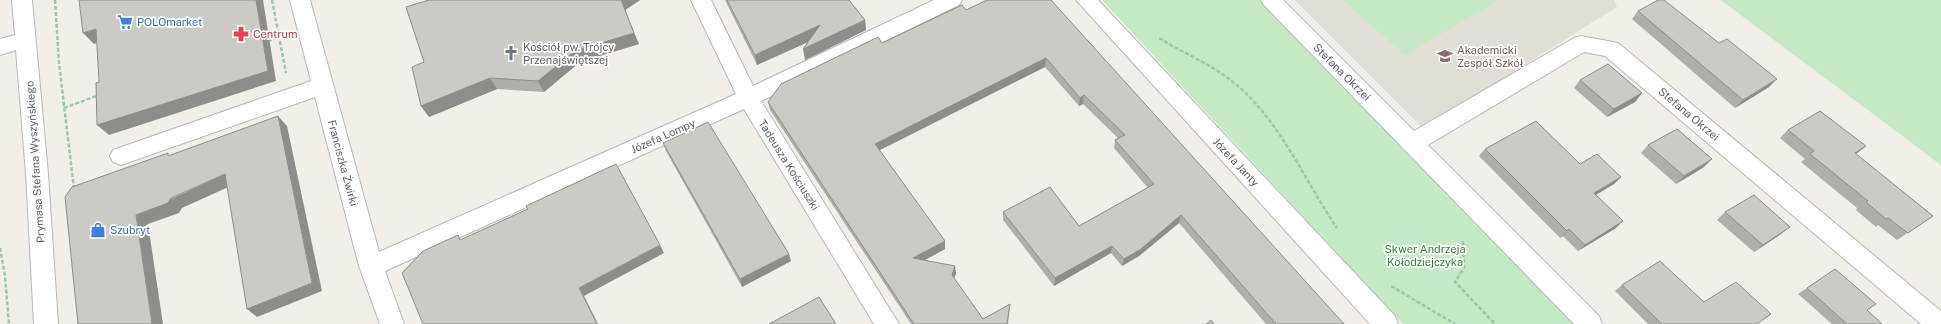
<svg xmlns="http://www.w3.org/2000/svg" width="1941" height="324" font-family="'Public Sans',sans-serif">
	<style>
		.education { fill: #e1ded6 }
		.green { fill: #c5e8c5 }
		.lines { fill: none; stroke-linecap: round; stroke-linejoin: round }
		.minor-casing { stroke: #b5b8bc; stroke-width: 2 }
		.path { stroke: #9cc7a9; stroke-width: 2.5; stroke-dasharray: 4 2; stroke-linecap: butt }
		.minor { fill: #fff; fill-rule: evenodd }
		.wall { fill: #afaea9 }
		.shaded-wall { fill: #8f8d8a }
		.building { fill: #cccac5; stroke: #8f8d8a }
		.labels { text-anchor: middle; stroke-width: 3.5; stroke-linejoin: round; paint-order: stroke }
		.shop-label { font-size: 11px; fill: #366cbe; stroke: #fff; text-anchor: start }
		.health-label { font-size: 11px; fill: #be3a42; stroke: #fff; text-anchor: start }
		.worship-label { font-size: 11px; fill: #5b616d; stroke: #fff; text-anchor: start }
		.education-label { font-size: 11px; fill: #785e54; stroke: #fff; text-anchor: start }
		.street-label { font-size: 11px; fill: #5f6368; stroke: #fff }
		.park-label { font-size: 11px; fill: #348238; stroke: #fff }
	</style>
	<rect width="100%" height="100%" fill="#f1efe8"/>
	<!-- education -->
	<path class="education" d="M 1295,0 L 1614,0 L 1617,7 L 1423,128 Z"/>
	<!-- green -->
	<g class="green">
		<path d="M 1102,0 L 1265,0 L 1581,324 L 1403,324 Z"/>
		<path d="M 1343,0 L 1499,0 L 1405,55 Z"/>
		<path d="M 1721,0 L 1941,0 L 1941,165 L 1912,143 Z"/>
	</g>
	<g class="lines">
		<defs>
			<g id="minor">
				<path d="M 12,0 L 32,0 L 48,174 L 58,324 L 34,324 L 26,174 L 16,50 L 0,55 L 0,39 L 15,35 Z"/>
				<path d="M 290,0 L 310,0 L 379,252 L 736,94 L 691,0 L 711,0 L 753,86 L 934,0 L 962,0 L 959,5 L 761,101 L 899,324 L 874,324 L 744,109 L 385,271 L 404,324 L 380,324 L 359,266 L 315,97 L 121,165 L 113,162 L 110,156 L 113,150 L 311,81 Z"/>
				<path d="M 1076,0 L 1098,0 L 1395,316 L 1398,324 L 1370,324 Z"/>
				<path d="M 1261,0 L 1283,0 L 1414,131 L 1574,38 L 1581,36 L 1618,43 L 1941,311 L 1941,324 L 1921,324 L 1605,56 L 1584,52 L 1428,145 L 1599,316 L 1602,324 L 1574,324 L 1264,5 Z"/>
			</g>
		</defs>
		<!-- minor casing -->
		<use href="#minor" class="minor-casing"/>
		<!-- path -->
		<g class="path">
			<path d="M 55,0 L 59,63 L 74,189"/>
			<path d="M 272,0 L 286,73"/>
			<path d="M 1159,38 C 1183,53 1211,64 1233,82 C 1280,120 1303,178 1337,228"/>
			<path d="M 268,41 L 278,37"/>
			<path d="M 64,108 L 99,95"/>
			<path d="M 1463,241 L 1464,268 L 1455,282 L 1495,324"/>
			<path d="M 0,248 L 5,276 L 9,324"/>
			<path d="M 1391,286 L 1455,324"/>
		</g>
		<!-- minor -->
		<use href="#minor" class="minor"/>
	</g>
	<!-- wall -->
	<g class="wall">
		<path d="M 429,0 L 640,0 L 625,10 L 639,44 L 580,62 L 544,92 L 497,89 L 429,117 L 421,106 Z"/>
		<path d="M 725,0 L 849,0 L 865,20 L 866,30 L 805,60 L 808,42 L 757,65 Z"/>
		<path d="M 987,0 L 1344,324 L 1266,324 L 1179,223 L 1139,256 L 1122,266 L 1111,253 L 1054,286 L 1003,220 L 1003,212 L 1079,226 L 1148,188 L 1114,148 L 1115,140 L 1118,138 L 1083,104 L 1079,106 L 1045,67 L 880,150 L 945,249 L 924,260 L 956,273 L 954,278 L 983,319 L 1010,304 L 1008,324 L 911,324 L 770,110 L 768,102 L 882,43 L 966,10 Z"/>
		<path d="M 1638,11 L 1769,87 L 1735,108 L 1632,19 Z"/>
		<path d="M 1580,80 L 1642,93 L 1635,102 L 1607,117 L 1574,88 Z"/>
		<path d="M 1788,130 L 1866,146 L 1856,154 L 1933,216 L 1897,240 L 1878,225 L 1876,227 L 1856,210 L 1857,208 L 1801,162 L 1805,159 L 1780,138 Z"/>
		<path d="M 663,143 L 791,261 L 742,287 L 666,151 Z"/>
		<path d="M 1648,145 L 1704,167 L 1676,184 L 1641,153 Z"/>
		<path d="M 1485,149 L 1580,164 L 1621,177 L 1614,184 L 1596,195 L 1616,228 L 1578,251 L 1563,236 L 1560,238 L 1479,156 Z"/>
		<path d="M 1725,212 L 1781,234 L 1754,252 L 1717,220 Z"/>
		<path d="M 1622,285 L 1704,302 L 1771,314 L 1757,324 L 1648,324 L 1615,291 Z"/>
		<path d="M 1807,288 L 1867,310 L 1882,324 L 1832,324 L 1798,294 Z"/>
	</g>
	<!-- shaded-wall -->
	<g class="shaded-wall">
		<path d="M 256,0 L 263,0 L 276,81 L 109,135 L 97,125 Z"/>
		<path d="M 621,0 L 640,0 L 625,10 Z"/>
		<path d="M 865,20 L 866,30 L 805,60 L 803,49 Z"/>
		<path d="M 820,25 L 821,36 L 757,65 L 755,55 Z"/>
		<path d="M 96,29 L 107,39 L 94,44 L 83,33 Z"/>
		<path d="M 634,33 L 639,44 L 580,62 L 544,92 L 538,81 L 575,51 Z"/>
		<path d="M 1046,58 L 1045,67 L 876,152 L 875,144 Z"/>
		<path d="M 490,78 L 497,89 L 429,117 L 421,106 Z"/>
		<path d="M 1777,79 L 1769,87 L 1735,108 L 1743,100 Z"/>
		<path d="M 1642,93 L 1635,102 L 1607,117 L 1614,109 Z"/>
		<path d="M 1084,95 L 1083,104 L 1079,106 L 1080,98 Z"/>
		<path d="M 278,116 L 287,126 L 322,291 L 257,317 L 247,309 Z"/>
		<path d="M 1866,146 L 1856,154 L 1855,153 Z"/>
		<path d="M 1712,159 L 1704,167 L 1676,184 L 1684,176 Z"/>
		<path d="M 225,174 L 235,184 L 182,208 L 179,213 L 148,224 L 163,324 L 152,324 L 136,215 Z"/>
		<path d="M 1621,177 L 1614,184 L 1587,200 L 1594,193 Z"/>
		<path d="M 1181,215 L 1179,223 L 1139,256 L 1122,266 L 1124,259 Z"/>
		<path d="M 1623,221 L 1616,228 L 1578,251 L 1585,245 Z"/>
		<path d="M 1790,227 L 1781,234 L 1754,252 L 1763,245 Z"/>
		<path d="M 1569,229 L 1563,236 L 1560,238 Z"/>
		<path d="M 945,241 L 945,249 L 914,266 L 913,258 Z"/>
		<path d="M 660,245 L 664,253 L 584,296 L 598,324 L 597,324 L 579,288 Z"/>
		<path d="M 1112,246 L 1111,253 L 1054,286 L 1055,278 Z"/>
		<path d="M 789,254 L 791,261 L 742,287 L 740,279 Z"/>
		<path d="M 955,266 L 956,273 L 953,282 L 952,275 Z"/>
	</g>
	<!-- building -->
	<g class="building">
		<path d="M 79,0 L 256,0 L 268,71 L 97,125 L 96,83 L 99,82 L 96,29 L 83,33 Z"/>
		<path d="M 429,0 L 621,0 L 634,33 L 575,51 L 538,81 L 490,78 L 421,106 L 412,67 L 424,62 L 406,7 Z"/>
		<path d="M 727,0 L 849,0 L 865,20 L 803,49 L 820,25 L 755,55 Z"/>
		<path d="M 987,0 L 1051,0 L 1344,324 L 1276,324 L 1181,215 L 1141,249 L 1124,259 L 1112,246 L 1055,278 L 1003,212 L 1050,187 L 1079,226 L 1154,184 L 1115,140 L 1125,135 L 1084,95 L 1080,98 L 1046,58 L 875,144 L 945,241 L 913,258 L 955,266 L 952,275 L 983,319 L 1010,304 L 1007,324 L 914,324 L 768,102 L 781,84 L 878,37 L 882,43 L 962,5 L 966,10 Z"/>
		<path d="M 1658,0 L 1664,0 L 1719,43 L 1727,39 L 1777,79 L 1743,100 L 1638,11 Z"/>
		<path d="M 1608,64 L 1642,93 L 1614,109 L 1580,80 Z"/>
		<path d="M 1820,111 L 1866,146 L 1855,153 L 1933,216 L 1908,233 L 1888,218 L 1886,219 L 1866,202 L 1868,201 L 1810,154 L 1814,151 L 1788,130 Z"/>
		<path d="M 278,116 L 312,283 L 247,309 L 225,174 L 171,198 L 168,203 L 136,215 L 152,324 L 78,324 L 65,197 L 72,187 L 168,153 L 168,156 Z"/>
		<path d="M 1536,121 L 1580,164 L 1597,154 L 1621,177 L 1594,193 L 1623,221 L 1585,245 L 1569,229 L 1567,231 L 1485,149 Z"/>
		<path d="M 708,122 L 789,254 L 740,279 L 663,143 Z"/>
		<path d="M 1677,129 L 1712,159 L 1684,176 L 1648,145 Z"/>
		<path d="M 616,164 L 660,245 L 579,288 L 597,324 L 423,324 L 402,273 L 423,251 L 458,235 L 460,240 L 528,209 L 526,206 Z"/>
		<path d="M 1754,195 L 1790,227 L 1763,245 L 1725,212 Z"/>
		<path d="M 1660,261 L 1704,302 L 1736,282 L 1771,314 L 1757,324 L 1662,324 L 1622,285 Z"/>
		<path d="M 1835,269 L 1876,304 L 1867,310 L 1882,324 L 1847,324 L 1807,288 Z"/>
		<path d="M 819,297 L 836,324 L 769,324 Z"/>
		<path d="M 1211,320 L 1214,324 L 1206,324 Z"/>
	</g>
	<!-- icons -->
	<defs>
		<symbol id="supermarket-bare" viewBox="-9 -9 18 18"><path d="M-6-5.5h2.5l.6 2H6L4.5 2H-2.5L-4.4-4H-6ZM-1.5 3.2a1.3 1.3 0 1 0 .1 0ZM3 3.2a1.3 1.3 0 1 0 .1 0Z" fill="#3f7fe0" stroke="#fff" stroke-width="2.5" paint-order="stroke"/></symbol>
		<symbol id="pharmacy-bare" viewBox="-9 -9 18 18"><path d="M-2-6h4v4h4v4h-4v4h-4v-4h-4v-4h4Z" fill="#e0444e" stroke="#fff" stroke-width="2.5" paint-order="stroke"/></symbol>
		<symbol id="church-bare" viewBox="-9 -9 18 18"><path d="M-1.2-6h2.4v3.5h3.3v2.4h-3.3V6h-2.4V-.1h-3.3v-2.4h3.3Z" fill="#6b7280" stroke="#fff" stroke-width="2.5" paint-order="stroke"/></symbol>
		<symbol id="school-bare" viewBox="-9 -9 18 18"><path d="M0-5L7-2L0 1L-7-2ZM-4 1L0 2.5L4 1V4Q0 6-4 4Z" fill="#8d6e63" stroke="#fff" stroke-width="2.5" paint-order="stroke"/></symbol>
		<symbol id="shop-bare" viewBox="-9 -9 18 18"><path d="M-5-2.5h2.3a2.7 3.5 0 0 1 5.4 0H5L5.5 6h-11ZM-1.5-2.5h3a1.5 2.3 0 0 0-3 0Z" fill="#3f7fe0" stroke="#fff" stroke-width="2.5" paint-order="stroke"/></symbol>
	</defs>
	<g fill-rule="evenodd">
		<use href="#supermarket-bare" x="114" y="11" width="22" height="22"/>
		<use href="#pharmacy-bare" x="230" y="23" width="22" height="22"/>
		<use href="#church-bare" x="500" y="42" width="22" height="22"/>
		<use href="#school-bare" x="1434" y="45" width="22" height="22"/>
		<use href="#shop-bare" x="87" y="219" width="22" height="22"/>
	</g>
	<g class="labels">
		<!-- shop labels -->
		<g class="shop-label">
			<text x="137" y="26">POLOmarket</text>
			<text x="110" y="234">Szubryt</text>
		</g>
		<!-- health labels -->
		<g class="health-label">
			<text x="253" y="38">Centrum</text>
		</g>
		<!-- worship labels -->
		<g class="worship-label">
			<text x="523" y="51">Kościół pw. Trójcy<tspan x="523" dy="13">Przenajświętszej</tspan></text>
		</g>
		<!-- education labels -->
		<g class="education-label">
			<text x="1457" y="54">Akademicki<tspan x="1457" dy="13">Zespół Szkół</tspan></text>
		</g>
		<!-- street labels -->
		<g class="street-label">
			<text transform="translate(1342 72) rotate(45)" y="4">Stefana Okrzei</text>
			<text transform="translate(1689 114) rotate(40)" y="4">Stefana Okrzei</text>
			<text transform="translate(663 136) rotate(-24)" y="4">Józefa Lompy</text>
			<text transform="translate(35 162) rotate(-94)" y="4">Prymasa Stefana Wyszyńskiego</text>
			<text transform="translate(1236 162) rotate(47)" y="4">Józefa Janty</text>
			<text transform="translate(343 163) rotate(75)" y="4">Franciszka Żwirki</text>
			<text transform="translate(789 165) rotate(58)" y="4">Tadeusza Kościuszki</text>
		</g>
		<!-- park labels -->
		<g class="park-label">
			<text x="1425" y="253">Skwer Andrzeja<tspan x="1425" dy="13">Kołodziejczyka</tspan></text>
		</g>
	</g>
</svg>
